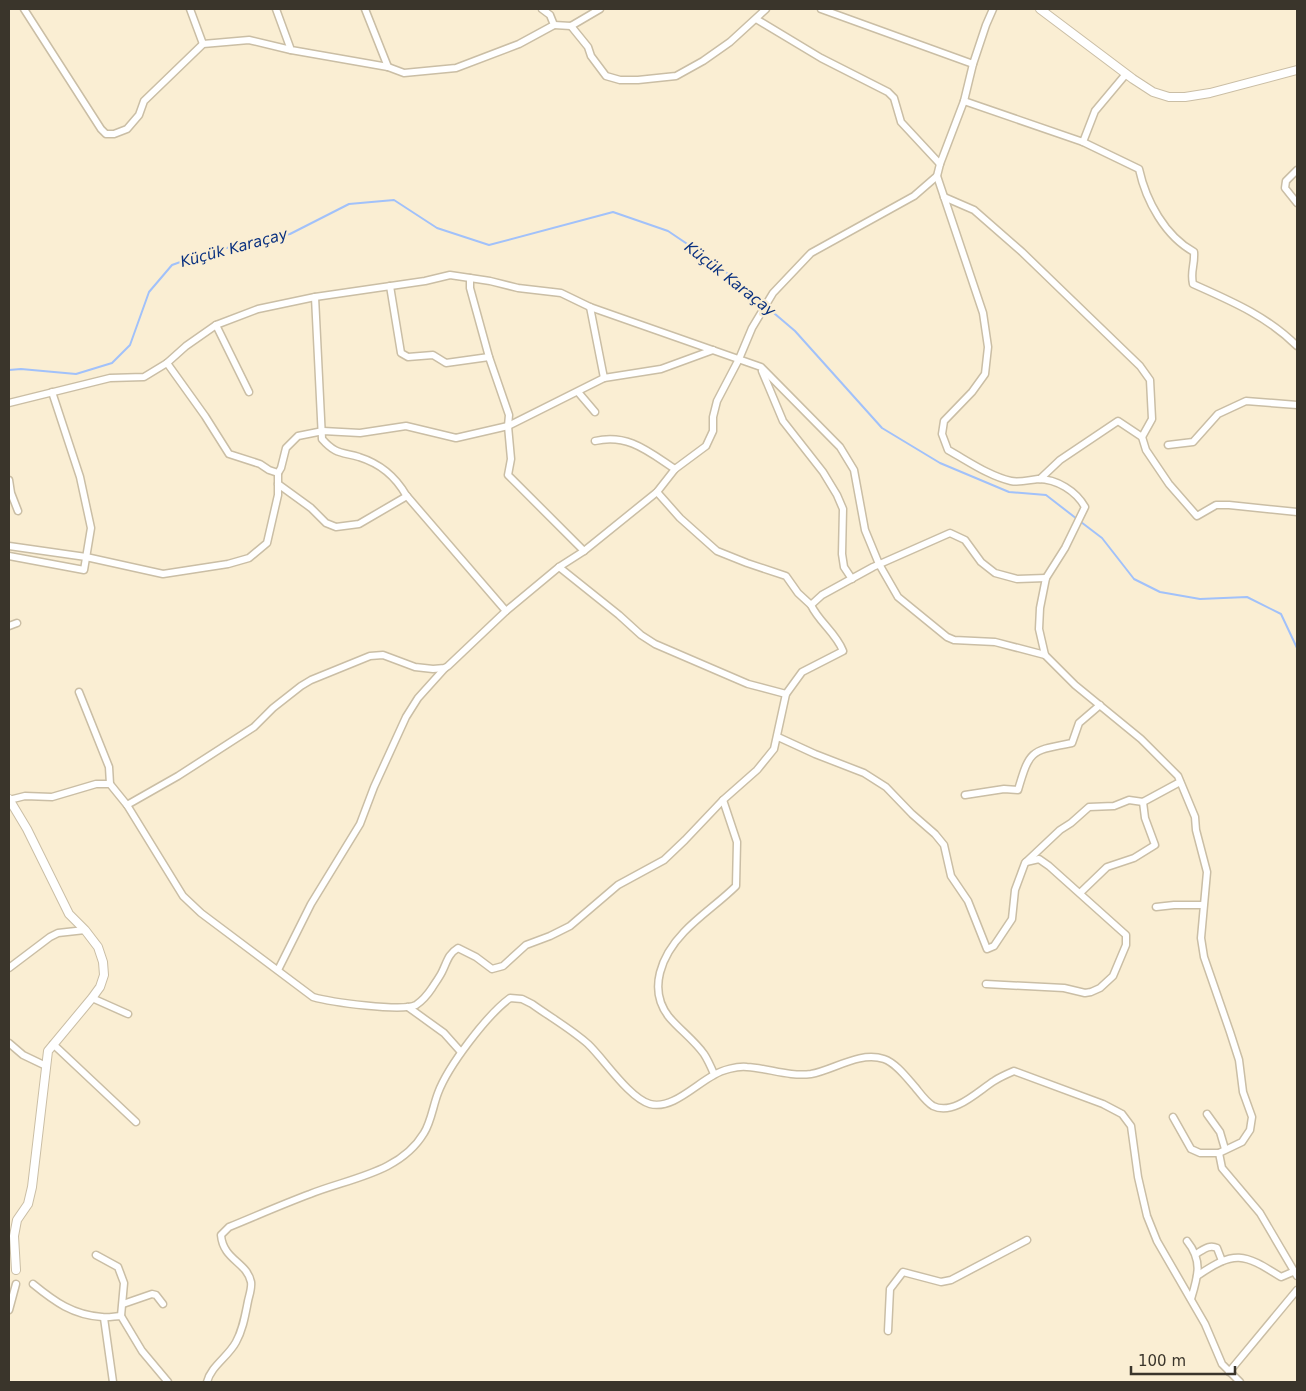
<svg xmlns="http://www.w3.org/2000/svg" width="1306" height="1391" font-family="'DejaVu Sans',sans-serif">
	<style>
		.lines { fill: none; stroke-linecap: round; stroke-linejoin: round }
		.stream { stroke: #a1c1fa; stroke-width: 2 }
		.minor-casing { stroke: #cabea5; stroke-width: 9 }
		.tertiary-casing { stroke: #cabea5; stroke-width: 10 }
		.minor { stroke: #fff; stroke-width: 6 }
		.tertiary { stroke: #fff; stroke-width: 8 }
		.labels { text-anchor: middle; stroke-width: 5; stroke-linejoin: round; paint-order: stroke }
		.water-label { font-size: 15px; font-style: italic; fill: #09307f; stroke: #faeed3 }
	</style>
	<rect width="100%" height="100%" fill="#faeed3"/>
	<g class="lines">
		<!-- stream -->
		<g class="stream">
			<path d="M 9,370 L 21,369 L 76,374 L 112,363 L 130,345 L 149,292 L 172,265 L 208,252 L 290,234 L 349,204 L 394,200 L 437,228 L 489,245 L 613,212 L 668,231 L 714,262 L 795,331 L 882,428 L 940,463 L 1009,492 L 1046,495 L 1077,519"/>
			<path d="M 1081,522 L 1102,538 L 1134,579 L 1160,592 L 1200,599 L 1247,597 L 1281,614 L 1297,648"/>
			<path d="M 1297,672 L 1297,734"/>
		</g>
		<defs>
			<g id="minor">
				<path d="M 24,9 L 101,129 L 106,134 L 114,134 L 127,129 L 139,115 L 144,101 L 203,44 L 249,40 L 291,50"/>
				<path d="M 190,9 L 203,44"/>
				<path d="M 276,9 L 291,50 L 388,67 L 404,73 L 456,68 L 519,44 L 554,25 L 550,15 L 542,9"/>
				<path d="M 365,9 L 388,67"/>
				<path d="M 821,9 L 973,64"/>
				<path d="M 993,9 L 986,25 L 973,64 L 964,101 L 940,164 L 937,176 L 983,313 L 988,347 L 985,374 L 972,392 L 944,421 L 942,434 L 948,450 C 968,461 989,476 1011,481 C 1019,483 1029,480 1038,479 C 1057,479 1076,491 1085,507 L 1065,548 L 1046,578 L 1040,608 L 1039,629 L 1045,655 L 1075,685 L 1141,739 L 1178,776 L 1195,817 L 1196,830 L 1207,872 L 1201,938 L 1204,957 L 1230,1032 L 1239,1060 L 1243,1092 L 1252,1117 L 1250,1130 L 1242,1142 L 1219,1153 L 1222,1168 L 1260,1213 L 1297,1276"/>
				<path d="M 756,19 L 821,58 L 888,92 L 894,98 L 901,122 L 940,164"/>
				<path d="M 554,25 L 571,26 L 600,9"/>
				<path d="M 571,26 L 588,47 L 591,56 L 606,76 L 620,80 L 638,80 L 676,76 L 703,61 L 730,42 L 766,9"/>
				<path d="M 964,101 L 1083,142 L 1139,169 C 1146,201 1165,236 1194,252 C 1195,266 1190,271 1193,284 C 1231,301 1267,316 1297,346"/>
				<path d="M 1083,142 L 1095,111 L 1126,74"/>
				<path d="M 1297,170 L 1286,181 L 1285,188 L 1297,203"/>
				<path d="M 944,197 L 974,210 L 1022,252 L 1140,366 L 1150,380 L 1152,419 L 1142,437"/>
				<path d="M 470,278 L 470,288 L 489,357 L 509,415 L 508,426 L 511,459 L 508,475 L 584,551"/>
				<path d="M 390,286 L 401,353 L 408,357 L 433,355 L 446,363 L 489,357"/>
				<path d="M 315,297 L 322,439 C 335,454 341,452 359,457 C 381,464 395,476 406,495 L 506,611"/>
				<path d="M 590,307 L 604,378 L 661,369 L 713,350"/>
				<path d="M 216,325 L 249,392"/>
				<path d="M 167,363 L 205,416 L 229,454 L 260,464 L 269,470 L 278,473 L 281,468 L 286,448 L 298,436 L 323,431 L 360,433 L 406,426 L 456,438 L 508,426 L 604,378"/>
				<path d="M 762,371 L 783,421 L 823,472 L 837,495 L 843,509 L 842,554 L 844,567 L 852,579"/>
				<path d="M 578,392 L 595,412"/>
				<path d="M 9,403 L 110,378 L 144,377 L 167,363 L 186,346 L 216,325 L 258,309 L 315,297 L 425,281 L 450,275 L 490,281 L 518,288 L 561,293 L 590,307 L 761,367 L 840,447 L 854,470 L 865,530 L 879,564 L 898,597 L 947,637 L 954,640 L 995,642 L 1045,655"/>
				<path d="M 595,441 C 628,433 649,452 675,469"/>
				<path d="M 1168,445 L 1193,442 L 1218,414 L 1246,401 L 1297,405"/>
				<path d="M 1040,479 L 1060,460 L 1118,421 L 1142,437 L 1146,450 L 1169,484 L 1197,516 L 1216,505 L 1229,505 L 1297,512"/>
				<path d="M 9,480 L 11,493 L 18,511"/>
				<path d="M 278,484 L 311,508 L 326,523 L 336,527 L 359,524 L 407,496"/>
				<path d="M 657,492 L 680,518 L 717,551 L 747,563 L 786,576 L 798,593 L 811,605"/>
				<path d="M 9,546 L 86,557 L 163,574 L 228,564 L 249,558 L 267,543 L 278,495 L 278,473"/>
				<path d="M 9,556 L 84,570 L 91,528 L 80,477 L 52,392"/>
				<path d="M 559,567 L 619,615 L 641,635 L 655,644 L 748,684 L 786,694"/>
				<path d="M 9,626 L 17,623"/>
				<path d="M 79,692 L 109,767 L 110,784"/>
				<path d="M 778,737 L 815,754 L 864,773 L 886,787 L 912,814 L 935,834 L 944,845 L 951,876 L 968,901 L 987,949 L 994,946 L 1012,919 L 1015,890 L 1025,863 L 1060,830 L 1071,823 L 1089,807 L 1114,806 L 1129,800 L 1143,802 L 1180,782"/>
				<path d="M 965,795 L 1004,789 L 1018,790 C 1030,749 1031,751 1072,743 L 1079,723 L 1100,705"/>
				<path d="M 9,800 L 25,796 L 52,797 L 96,784 L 110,784 L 127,805 L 183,896 L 201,913 L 313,997 C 330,1002 402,1012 416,1005 C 422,1001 428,994 432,988 C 435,983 439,978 442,972 C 447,962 448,954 458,948 L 476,957 L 492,969 L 503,966 L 526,945 L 550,936 L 570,926 L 618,885 L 664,860 L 685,840 L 723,800 L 757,770 L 774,749 L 786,694 L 802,672 L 843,651 C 836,633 819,622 811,605 L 822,595 L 873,567 L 950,533 L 965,540 L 981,562 L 995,573 L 1017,579 L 1046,578"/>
				<path d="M 127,805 L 178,776 L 254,727 L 273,708 L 301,686 L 311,680 L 370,656 L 383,655 L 415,667 L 433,669 L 445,668 L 448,666 L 506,611 L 559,567 L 584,551 L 657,492 L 675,469 L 706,446 L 713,431 L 713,417 L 717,401 L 739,359 L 752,328 L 773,293 L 811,253 L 914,196 L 937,176"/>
				<path d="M 1080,893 L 1107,867 L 1134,858 L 1155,845 L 1145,818 L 1143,802"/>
				<path d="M 1156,907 L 1174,905 L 1203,905"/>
				<path d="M 9,968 L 50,937 L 58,933 L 85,930"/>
				<path d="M 278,970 L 311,904 L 360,824 L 374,787 L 406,717 L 418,698 L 445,668"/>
				<path d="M 986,984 L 1064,988 L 1085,993 L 1091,992 L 1100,988 L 1113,976 L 1126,945 L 1126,935 L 1049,866 L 1039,859 L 1026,862"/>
				<path d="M 92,998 L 128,1014"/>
				<path d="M 408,1007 L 444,1033 L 461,1052"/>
				<path d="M 9,1043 L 23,1055 L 46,1066"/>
				<path d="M 53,1044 L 136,1122"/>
				<path d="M 714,1074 C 711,1067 708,1060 704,1054 C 694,1040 680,1030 669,1017 C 647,989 662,955 684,932 C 700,915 720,902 736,886 L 737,842 L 723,800"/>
				<path d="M 1207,1114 L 1220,1132 L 1225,1149"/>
				<path d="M 1173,1117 L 1191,1149 L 1200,1153 L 1219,1153"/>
				<path d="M 1187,1241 C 1203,1261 1198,1276 1191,1299"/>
				<path d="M 1196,1254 C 1203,1250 1209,1244 1217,1248 L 1222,1261"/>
				<path d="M 96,1255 L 118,1267 L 124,1283 L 121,1316"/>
				<path d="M 1197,1276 C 1235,1250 1243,1253 1281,1277 L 1295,1271"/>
				<path d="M 33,1284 C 55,1302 73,1315 102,1317 C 109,1318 115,1316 121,1316 L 142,1351 L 168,1382"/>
				<path d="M 123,1304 L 152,1294 L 156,1295 L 163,1304"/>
				<path d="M 9,1310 L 16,1284"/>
				<path d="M 104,1318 L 113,1382"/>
				<path d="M 888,1331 L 890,1289 L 903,1272 L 941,1282 L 951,1280 L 1027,1240"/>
				<path d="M 1229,1372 L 1297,1290"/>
				<path d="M 207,1382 C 211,1366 228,1357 236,1342 C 243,1329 245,1316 248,1301 C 249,1296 252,1288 251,1282 C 247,1262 223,1260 221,1235 L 229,1227 C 256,1216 283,1204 310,1194 C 350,1178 400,1173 424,1133 C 431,1122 433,1106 438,1093 C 448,1066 487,1015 510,998 L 522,999 L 532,1004 C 550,1017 571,1029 588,1044 C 604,1059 629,1098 650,1104 C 672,1110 696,1084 714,1075 C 722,1070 737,1066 747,1067 C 768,1068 789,1077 811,1074 C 834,1070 859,1051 884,1059 C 896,1063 907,1078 915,1087 C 920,1093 926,1102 933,1106 C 954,1116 978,1091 994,1081 C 1000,1077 1007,1074 1014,1071 L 1103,1104 L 1122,1114 L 1131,1126 L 1138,1177 L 1147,1216 L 1157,1241 L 1205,1324 L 1222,1364 L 1240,1382"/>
			</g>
			<g id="tertiary">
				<path d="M 1040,9 L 1133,79 L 1153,92 L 1169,97 L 1185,97 L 1210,93 L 1297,70"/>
				<path d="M 9,799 L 27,829 L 69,914 L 85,930 L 98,947 L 103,962 L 104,975 L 100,987 L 92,998 L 48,1051 L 32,1187 L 28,1204 L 17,1220 L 14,1236 L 16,1270"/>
			</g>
		</defs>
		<!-- minor casing -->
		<use href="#minor" class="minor-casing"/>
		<!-- tertiary casing -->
		<use href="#tertiary" class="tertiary-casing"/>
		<!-- minor -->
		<use href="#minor" class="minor"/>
		<!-- tertiary -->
		<use href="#tertiary" class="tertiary"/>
	</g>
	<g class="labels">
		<!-- water labels -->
		<g class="water-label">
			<text transform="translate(234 248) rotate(-15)" y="5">Küçük Karaçay</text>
			<text transform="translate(730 279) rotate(38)" y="5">Küçük Karaçay</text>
		</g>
	</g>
	<!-- border -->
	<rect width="1306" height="1391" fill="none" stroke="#3a352b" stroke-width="20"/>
	<!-- scale -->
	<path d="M1131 1366v8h104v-8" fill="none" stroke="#3a352b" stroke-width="2.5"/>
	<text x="1138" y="1366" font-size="15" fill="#3a352b" stroke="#faeed3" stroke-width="4" paint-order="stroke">100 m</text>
</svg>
